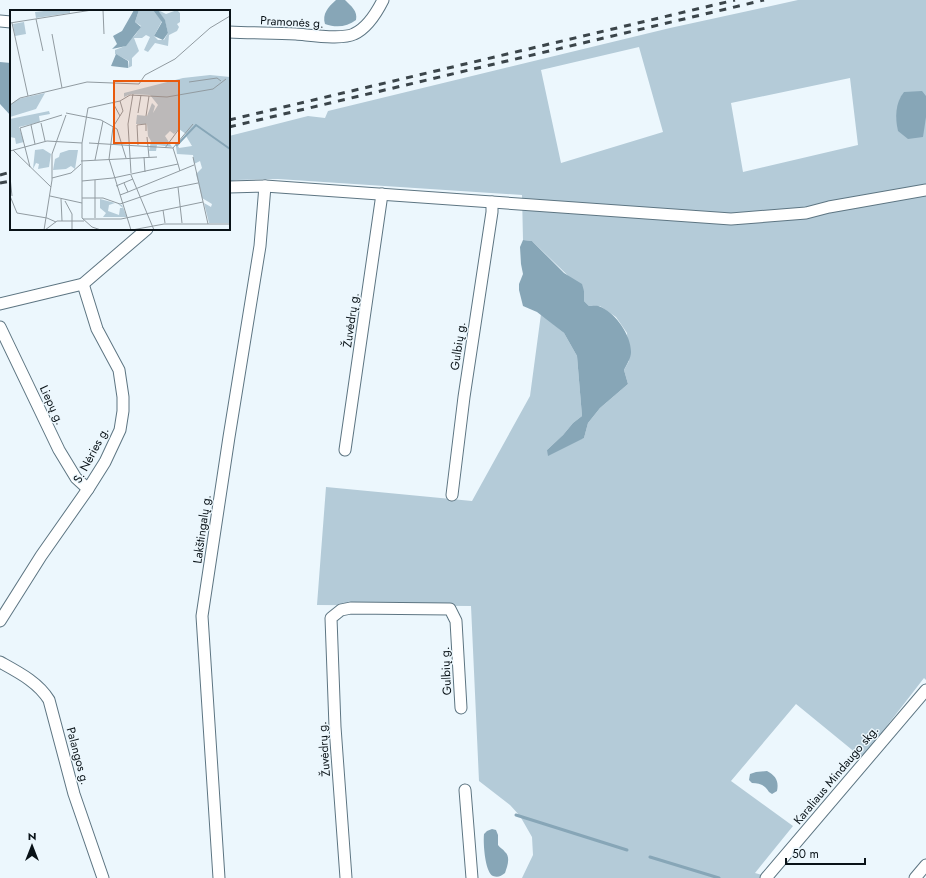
<svg xmlns="http://www.w3.org/2000/svg" width="926" height="878" font-family="Jost,sans-serif">
	<style>
		.green { fill: #b4cbd8; fill-rule: evenodd }
		.water { fill: #87a6b7 }
		.lines { fill: none; stroke-linecap: round; stroke-linejoin: round }
		.stream { stroke: #87a6b7; stroke-width: 3 }
		.minor-casing { stroke: #5d7582; stroke-width: 13 }
		.minor { stroke: #fff; stroke-width: 11 }
		.rail { stroke: #3b454a; stroke-width: 3; stroke-dasharray: 7 7; stroke-linecap: butt }
		.labels { text-anchor: middle; stroke-width: 3; stroke-linejoin: round; paint-order: stroke }
		.street-label { font-size: 12px; fill: #091217; stroke: #ecf7fd }
		.inset-river { fill: none; stroke: #87a6b7; stroke-width: 2 }
		.inset-road { fill: none; stroke: #919ba1; stroke-width: 1 }
		.view { fill: #e8590c; fill-opacity: 0.15; stroke: #e8590c; stroke-width: 2 }
		.inset-edge { fill: none; stroke: #091217; stroke-width: 2 }
	</style>
	<rect width="100%" height="100%" fill="#ecf7fd"/>
	<!-- green -->
	<path class="green" d="M 798,0 L 926,0 L 926,680 L 924,678 L 862,758 L 796,704 L 731,781 L 793,826 L 755,873 L 773,878 L 522,878 L 533,855 L 532,837 L 520,816 L 510,805 L 479,781 L 471,606 L 317,605 L 326,487 L 472,501 L 530,396 L 541,314 L 564,333 L 577,356 L 582,416 L 573,423 L 563,435 L 547,450 L 584,438 L 588,423 L 600,408 L 628,384 L 624,370 L 629,361 L 627,333 L 616,317 L 600,306 L 589,306 L 584,301 L 584,291 L 532,241 L 523,240 L 522,195 L 278,179 L 236,180 L 229,182 L 229,136 L 308,116 L 325,118 L 328,111 L 670,28 ZM 639,47 L 663,132 L 561,163 L 541,70 ZM 850,78 L 858,145 L 743,172 L 731,103 Z"/>
	<!-- water -->
	<g class="water">
		<path d="M 336,0 L 345,0 C 351,6 358,11 356,20 C 347,27 336,28 325,24 C 322,14 328,7 336,0 Z"/>
		<path d="M 0,62 L 11,63 L 11,116 L 0,104 Z"/>
		<path d="M 922,91 L 926,96 L 926,117 L 923,137 L 908,139 L 898,131 C 895,118 895,103 904,92 Z"/>
		<path d="M 523,240 L 532,241 L 564,273 L 582,284 L 584,291 L 584,301 L 589,306 C 592,306 598,305 601,307 C 616,314 631,335 631,352 C 631,358 627,364 624,370 L 628,384 L 600,408 L 588,423 L 584,438 L 548,456 L 547,450 L 563,435 L 573,423 L 582,416 L 577,356 L 564,333 L 537,312 L 523,306 L 519,290 L 519,284 L 523,274 L 521,264 L 520,247 Z"/>
		<path d="M 767,771 C 776,776 779,781 777,791 L 772,794 L 769,792 C 765,785 760,783 752,783 L 749,780 L 750,774 L 756,772 Z"/>
		<path d="M 492,829 L 496,830 L 498,835 L 498,845 C 500,848 503,849 505,852 C 511,857 507,867 505,873 C 501,876 498,878 493,876 C 485,872 483,843 484,834 L 487,831 Z"/>
	</g>
	<g class="lines">
		<!-- stream -->
		<g class="stream">
			<path d="M 516,815 L 627,850"/>
			<path d="M 650,857 L 719,878"/>
		</g>
		<defs>
			<g id="minor">
				<path d="M 0,21 L 11,22"/>
				<path d="M 229,32 C 251,33 274,33 296,34 C 310,35 342,40 354,34 C 367,28 377,12 383,0"/>
				<path d="M 229,187 L 265,186 L 731,219 L 806,213 L 829,207 L 926,190"/>
				<path d="M 0,304 L 83,284 L 147,229"/>
				<path d="M 0,327 L 59,450 L 76,478 L 88,489"/>
				<path d="M 345,450 L 382,194"/>
				<path d="M 452,495 L 464,397 L 492,212 L 492,202"/>
				<path d="M 0,621 L 41,556 L 88,489 L 105,462 L 120,430 L 123,411 L 123,397 L 119,370 L 97,329 L 83,284"/>
				<path d="M 0,662 C 18,672 38,682 49,700 L 74,794 L 103,878"/>
				<path d="M 465,790 L 472,878"/>
				<path d="M 219,878 L 202,616 L 229,437 L 260,246 L 265,186"/>
				<path d="M 346,878 L 335,727 L 331,618 L 341,610 L 351,608 L 450,609 L 456,621 L 461,708"/>
				<path d="M 766,878 L 926,690"/>
				<path d="M 915,878 L 926,865"/>
			</g>
		</defs>
		<!-- minor casing -->
		<use href="#minor" class="minor-casing"/>
		<!-- minor -->
		<use href="#minor" class="minor"/>
		<!-- rail -->
		<g class="rail">
			<path d="M 229,120 L 735,0"/>
			<path d="M 229,127 L 764,0"/>
			<path d="M 0,175 L 11,172"/>
			<path d="M 0,183 L 11,181"/>
		</g>
	</g>
	<g class="labels">
		<!-- street labels -->
		<g class="street-label">
			<text transform="translate(292 22) rotate(3)" y="4">Pramonės g.</text>
			<text transform="translate(351 320) rotate(-82)" y="4">Žuvėdrų g.</text>
			<text transform="translate(458 346) rotate(-82)" y="4">Gulbių g.</text>
			<text transform="translate(52 405) rotate(65)" y="4">Liepų g.</text>
			<text transform="translate(91 455) rotate(-62)" y="4">S. Nėries g.</text>
			<text transform="translate(202 529) rotate(-82)" y="4">Lakštingalų g.</text>
			<text transform="translate(446 671) rotate(-93)" y="4">Gulbių g.</text>
			<text transform="translate(324 749) rotate(-94)" y="4">Žuvėdrų g.</text>
			<text transform="translate(78 756) rotate(75)" y="4">Palangos g.</text>
			<text transform="translate(836 775) rotate(-50)" y="4">Karaliaus Mindaugo skg.</text>
		</g>
	</g>
	<!-- overview -->
	<g transform="translate(10 10)">
		<rect width="220" height="220" fill="#ecf7fd"/>
		<path d="M 43,0 L 60,0 L 60,3 L 26,8 L 25,2 ZM 129,0 L 143,0 L 152,11 L 144,26 L 148,30 L 154,30 L 158,23 L 155,11 L 148,0 L 156,4 L 167,0 L 170,3 L 170,12 L 167,14 L 169,17 L 167,21 L 159,25 L 158,36 L 145,33 L 138,42 L 134,40 L 140,27 L 136,25 L 132,28 L 124,28 L 129,41 L 122,48 L 122,56 L 118,58 L 119,51 L 105,44 L 105,40 L 115,36 L 126,24 L 131,16 L 125,12 ZM 14,12 L 16,24 L 5,26 L 3,14 ZM 200,65 L 220,67 L 220,213 L 199,213 L 194,193 L 201,197 L 202,194 L 192,188 L 186,164 L 192,158 L 190,151 L 184,154 L 183,145 L 167,144 L 166,137 L 176,124 L 169,119 L 164,124 L 160,121 L 155,126 L 162,137 L 147,135 L 146,141 L 139,141 L 141,131 L 138,126 L 137,114 L 126,114 L 127,105 L 137,106 L 142,93 L 145,96 L 143,103 L 148,95 L 140,85 L 121,84 L 114,87 L 114,83 L 173,68 ZM 176,126 L 182,136 L 169,138 L 168,136 ZM 35,83 L 26,99 L 0,107 L 0,95 L 8,89 ZM 39,101 L 40,104 L 29,106 L 30,112 L 9,117 L 14,132 L 6,134 L 5,128 L 0,127 L 0,109 ZM 33,139 L 41,144 L 39,157 L 28,159 L 29,154 L 26,153 L 23,159 L 25,140 ZM 59,140 L 68,140 L 65,159 L 61,156 L 56,159 L 43,160 L 45,149 L 49,147 L 50,143 ZM 90,189 L 105,193 L 99,195 L 98,201 L 109,205 L 110,198 L 113,198 L 108,194 L 112,195 L 117,207 L 93,207 L 96,203 L 90,198 Z" fill="#b4cbd8" fill-rule="evenodd"/>
		<path d="M 124,0 L 129,0 L 125,12 L 131,17 L 116,36 L 102,39 L 107,34 L 103,26 L 112,21 ZM 143,0 L 148,0 L 155,10 L 158,23 L 153,30 L 144,26 L 152,12 ZM 106,44 L 118,51 L 118,58 L 101,56 Z" fill="#87a6b7"/>
		<path class="inset-river" d="M 166,136 L 186,115 L 220,139"/>
		<path class="inset-road" d="M 93,0 L 94,24M 26,9 L 33,41M 0,13 L 82,0M 2,13 L 18,86M 42,24 L 52,78M 179,72 L 207,68 L 211,71M 110,91 L 113,101 L 103,117 L 99,149 L 121,220M 103,93 L 110,106M 0,95 L 10,88 L 77,72 L 129,74 L 135,65 L 165,49 L 200,18 L 220,6M 56,103 L 91,110 L 107,119 L 116,148M 128,103 L 131,85M 136,106 L 139,86M 31,113 L 35,131M 21,115 L 25,134M 137,127 L 139,147M 72,133 L 78,98 L 110,91 L 120,85 L 157,87 L 203,79 L 216,69M 79,133 L 163,138 L 168,154M 128,135 L 127,115 L 136,114 L 136,121M 155,138 L 169,119M 163,138 L 183,114M 3,140 L 41,177M 0,141 L 37,131 L 72,133 L 72,208 L 82,217 L 91,220M 134,147 L 135,162M 183,147 L 198,214M 85,150 L 93,111M 71,151 L 147,147M 20,157 L 10,118 L 52,105M 121,163 L 118,114 L 123,84M 121,165 L 144,220M 0,167 L 2,186M 42,168 L 61,163 L 71,154M 72,171 L 103,168 L 168,154 L 170,161M 106,176 L 123,169M 168,177 L 172,213M 118,182 L 184,155M 110,185 L 118,182 L 114,173M 0,186 L 7,203 L 37,208 L 46,212M 40,186 L 72,193M 72,188 L 93,188 L 110,194 L 148,181 L 188,173M 51,189 L 52,211M 55,191 L 62,204 L 62,220M 153,200 L 155,213M 85,208 L 85,170M 73,209 L 111,209 L 193,192M 34,220 L 42,170 L 42,144 L 56,105M 35,220 L 47,211 L 74,211M 122,220 L 154,214 L 220,214"/>
		<path class="view" d="M 104,71 L 169,71 L 169,133 L 104,133 Z"/>
		<rect width="220" height="220" class="inset-edge"/>
	</g>
	<!-- north arrow -->
	<g transform="translate(32 846)" stroke="#ecf7fd" stroke-width="3" paint-order="stroke">
	<path d="M0-3L7 15L0 10L-7 15Z" fill="#091217"/>
	<text y="-6" font-size="11" font-weight="bold" text-anchor="middle" fill="#091217">N</text>
	</g>
	<!-- scale -->
	<path d="M786 858v6h79v-6" fill="none" stroke="#091217" stroke-width="2"/>
	<text x="792" y="858" font-size="12" fill="#091217" stroke="#ecf7fd" stroke-width="3" paint-order="stroke">50 m</text>
</svg>
